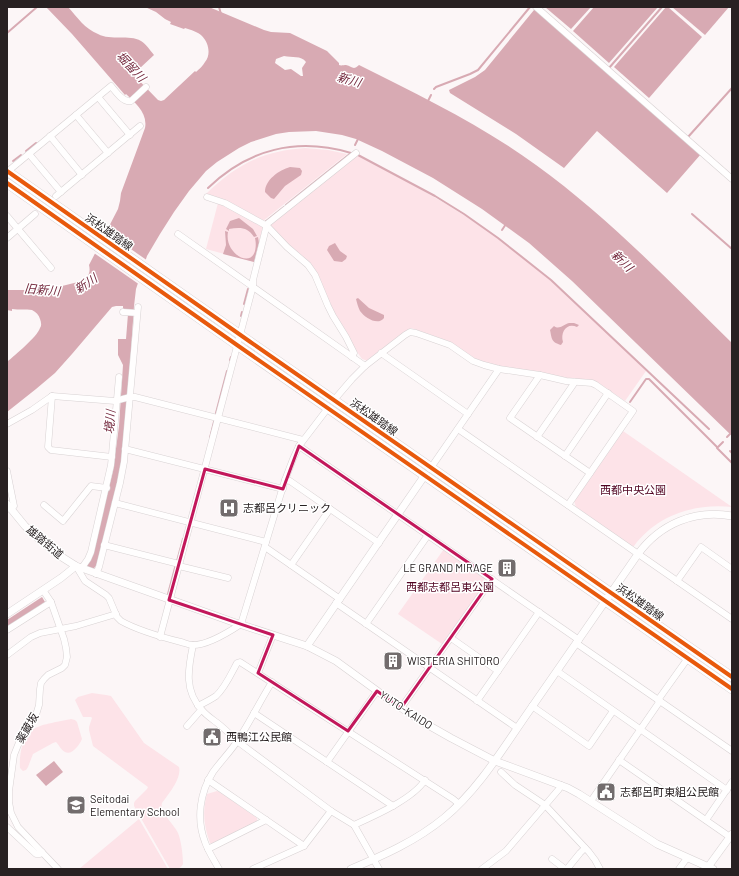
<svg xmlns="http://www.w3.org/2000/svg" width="739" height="876" font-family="Barlow,'Noto Sans JP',sans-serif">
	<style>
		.green { fill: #fde3e8 }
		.water { fill: #d8aab3; fill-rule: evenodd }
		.pier { fill: #fcf6f7 }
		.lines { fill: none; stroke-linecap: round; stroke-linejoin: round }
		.stream { stroke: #d8aab3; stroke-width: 2 }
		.minor-casing { stroke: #d8d2d3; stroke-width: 7 }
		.tertiary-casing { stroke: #d8d2d3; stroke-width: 8 }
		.primary-casing { stroke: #d8d2d3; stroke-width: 10 }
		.minor { stroke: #fffefe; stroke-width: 6 }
		.tertiary { stroke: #fffefe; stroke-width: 7 }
		.primary { stroke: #fffefe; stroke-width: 9 }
		.cycleway-casing { stroke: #fff; stroke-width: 6 }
		.cycleway { stroke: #e8590c; stroke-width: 4 }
		.marked { fill: none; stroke: #c2185b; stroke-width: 3; stroke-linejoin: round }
		.labels { text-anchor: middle; stroke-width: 3; stroke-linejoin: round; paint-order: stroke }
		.street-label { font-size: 11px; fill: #282122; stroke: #fff }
		.park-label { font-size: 11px; fill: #500321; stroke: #fff }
		.poi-label { font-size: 11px; fill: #282122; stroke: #fff; text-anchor: start }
		.water-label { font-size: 12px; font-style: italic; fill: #74283d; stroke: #fff }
	</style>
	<rect width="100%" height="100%" fill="#fcf6f7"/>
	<!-- green -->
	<g class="green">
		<path d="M 305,148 L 328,150 L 347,154 L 263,221 L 217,198 L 206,194 C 236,165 262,151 305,148 Z"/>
		<path d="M 357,155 C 405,180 452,205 496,237 C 550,276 598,324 646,371 L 625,401 L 598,383 L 567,378 L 484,363 L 474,358 L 448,341 L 411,328 L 368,361 L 362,359 L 353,346 L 345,329 L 335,315 L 327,299 L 295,251 L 269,225 Z"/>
		<path d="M 218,203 L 224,205 L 263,227 L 254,262 L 206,249 Z"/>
		<path d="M 623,431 L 732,507 C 695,503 657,515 634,546 L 631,546 L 576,507 L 574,501 Z"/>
		<path d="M 444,549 L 484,577 L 485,584 L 442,644 L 398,614 Z"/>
		<path d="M 92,693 L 106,695 L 111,696 L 144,743 L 179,767 C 182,778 168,795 162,803 C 159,812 174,824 178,833 C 181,840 183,855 183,864 C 180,870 175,869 170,869 L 134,806 L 134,803 L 135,801 L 147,789 L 148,787 L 93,746 L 89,730 L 89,727 L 92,718 L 91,717 L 83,717 L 75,700 L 78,697 Z"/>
		<path d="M 71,719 L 75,720 L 77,722 L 82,739 C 80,744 72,756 65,752 C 61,750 59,745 56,742 L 53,743 L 33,754 L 28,767 L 26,770 L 23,771 L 20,768 C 19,755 22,736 34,729 C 41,724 62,721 71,719 Z"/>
		<path d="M 217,791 L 220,792 L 257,818 L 257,821 L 212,844 L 210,843 C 204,827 202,811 207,794 Z"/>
		<path d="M 139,819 L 168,869 L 79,869 Z"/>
	</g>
	<!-- water -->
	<g class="water">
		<path d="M 46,7 L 68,7 C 77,17 85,29 98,34 C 111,41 129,34 141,41 C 146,44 150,50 154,55 L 139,69 L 133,62 L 131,62 L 127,64 L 127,68 L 158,100 L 161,101 L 164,100 L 195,71 L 196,72 C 199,69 203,66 205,62 C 211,55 209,43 202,36 C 198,32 191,30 185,28 L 184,29 L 170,24 L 171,22 L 165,19 L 156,12 L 145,7 L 209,7 L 264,30 L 271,32 L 290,33 L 327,51 L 339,63 L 339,65 C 341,66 344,65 346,65 C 352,66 353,71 359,65 C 421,96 481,125 536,165 C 608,217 669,281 732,343 L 732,436 L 572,281 L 529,243 L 482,209 L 433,178 L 382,151 L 356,139 L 342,135 L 316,131 L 289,132 L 276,134 L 251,142 L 239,148 L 217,162 L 206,171 L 189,191 L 174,212 L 160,234 L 147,256 L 136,289 L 134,306 L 128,395 L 122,462 L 98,563 L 96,566 L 93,569 L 86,566 L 91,559 L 113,471 L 119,426 L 123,365 L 118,355 L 118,339 L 126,339 L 128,314 L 123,308 L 123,306 L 116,306 L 112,307 L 72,354 L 55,373 L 36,389 L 7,412 L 7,362 C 15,355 37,337 40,328 C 42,325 41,322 40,319 C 39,315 36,312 32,310 C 26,309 19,310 12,309 L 12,311 L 7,310 L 7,290 C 28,290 49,290 70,284 C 75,283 82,281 87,277 C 90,273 90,269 89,265 L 118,209 L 120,201 L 121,193 L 145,128 C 148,113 135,103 126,94 L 125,95 L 72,34 ZM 284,56 C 292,58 301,55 306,62 L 302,68 L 303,76 L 301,76 L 291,69 L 285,70 L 275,63 L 276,59 Z"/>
		<path d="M 545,7 L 591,7 L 571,29 Z"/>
		<path d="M 594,7 L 658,7 L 609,63 L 573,31 Z"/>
		<path d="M 666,7 L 668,7 L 702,37 L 649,98 L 614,67 Z"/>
		<path d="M 672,7 L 729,7 L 705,35 Z"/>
		<path d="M 534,10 L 536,10 L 701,154 L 667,193 L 597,131 L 564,168 L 516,134 L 450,93 L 449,90 L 475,77 L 485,70 Z"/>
		<path d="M 290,167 L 300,168 L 302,171 L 301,175 L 285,186 L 274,199 L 271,198 L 265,192 C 265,180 279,170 290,167 Z"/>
		<path d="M 239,218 L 253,229 L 257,236 L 254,237 C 248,227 240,227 229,229 L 229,231 L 226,229 L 230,221 Z"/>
		<path d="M 225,231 L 228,232 C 224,252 250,269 255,251 C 256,246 256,243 255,238 L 258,237 L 259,243 L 254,262 L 223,254 L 226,245 Z"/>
		<path d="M 335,243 L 340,251 L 347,256 L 346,259 L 342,262 L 334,261 L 327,250 L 329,246 Z"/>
		<path d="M 358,298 L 369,308 L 384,315 L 384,318 C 378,326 365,318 360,311 C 358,307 357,303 356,299 Z"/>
		<path d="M 569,323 L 574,323 L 579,325 L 577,327 C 567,322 560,332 563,342 L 561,345 C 551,342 552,339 550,330 L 554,326 C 559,330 563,325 569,323 Z"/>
		<path d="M 42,597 L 45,602 L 7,627 L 7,620 Z"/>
		<path d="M 54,761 L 63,772 L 46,786 L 36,775 Z"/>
	</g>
	<!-- pier -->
	<path class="pier" d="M 105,231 L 148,261 L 140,285 L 94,253 Z"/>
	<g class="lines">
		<!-- stream -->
		<g class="stream">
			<path d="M 219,7 L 221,14"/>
			<path d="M 7,33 L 37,7"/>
			<path d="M 609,68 L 662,7"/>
			<path d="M 434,89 L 436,87 L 470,74 L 478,70 L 530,7"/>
			<path d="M 428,101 L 431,95"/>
			<path d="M 688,137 L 732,88"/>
			<path d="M 355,145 L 358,139"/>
			<path d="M 26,151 L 36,143 L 37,144"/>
			<path d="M 358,155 L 435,196 L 464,214 L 498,238 L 551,280 L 709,429"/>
			<path d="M 13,161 L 21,155"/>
			<path d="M 208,188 C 248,149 297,137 351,153"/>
			<path d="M 286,205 L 351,153"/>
			<path d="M 692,214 L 732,249"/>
			<path d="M 265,222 L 284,207"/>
			<path d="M 502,230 L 506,224"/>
			<path d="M 244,304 L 248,289"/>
			<path d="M 241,316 L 242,312"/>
			<path d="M 230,360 L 231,357"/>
			<path d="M 630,402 L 646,379 L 649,379 L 717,447"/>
			<path d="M 216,413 L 227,371"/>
			<path d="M 727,437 L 732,432"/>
			<path d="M 210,438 L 214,422"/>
			<path d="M 723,442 L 717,448 L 732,463"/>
			<path d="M 730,451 L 732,453"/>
			<path d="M 177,561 L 183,539"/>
			<path d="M 168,594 L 176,564"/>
		</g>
		<defs>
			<g id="minor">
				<path d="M 536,7 L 732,179"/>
				<path d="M 98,97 L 130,135"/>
				<path d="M 76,115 L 108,153"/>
				<path d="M 50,136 L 82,175"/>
				<path d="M 29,154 L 61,192"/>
				<path d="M 7,172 L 111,86 C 116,92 123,103 131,101 L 146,87"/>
				<path d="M 56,196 L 140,126"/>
				<path d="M 207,197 L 225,203 L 267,226 L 287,247 L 308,265 L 315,275 L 328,306 L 333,316 L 346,337 L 354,353 L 352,357"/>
				<path d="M 7,216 L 51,268"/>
				<path d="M 178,234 L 365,366"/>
				<path d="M 7,238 L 35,214"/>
				<path d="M 123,312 L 137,313"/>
				<path d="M 381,353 L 468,414"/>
				<path d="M 540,375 L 510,418 L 590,473"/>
				<path d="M 52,396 L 48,447 L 51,450 L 112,457"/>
				<path d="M 334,400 L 352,379 L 365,366 L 405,335 L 410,332 L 416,333 L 450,345 L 473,361 L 484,365 L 499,369 L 540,375 L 566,381 L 592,383 L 596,385 L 633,411 L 568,505"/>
				<path d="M 7,424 L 32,410 L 52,396 L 115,401 L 130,397 L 135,397 L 303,440"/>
				<path d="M 458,429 L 732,619"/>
				<path d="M 537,437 L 575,382"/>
				<path d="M 299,446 L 579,640"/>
				<path d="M 125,449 L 283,489"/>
				<path d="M 565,456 L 608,393"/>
				<path d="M 430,469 L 499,369"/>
				<path d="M 7,471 L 14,506 L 10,509"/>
				<path d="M 285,480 L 290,481 L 379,543"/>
				<path d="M 115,503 L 266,542"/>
				<path d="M 44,505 L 63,521 L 91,486 L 107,488"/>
				<path d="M 104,545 L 179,564"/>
				<path d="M 265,547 L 340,599"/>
				<path d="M 291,565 L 330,509"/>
				<path d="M 76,566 L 85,581 L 106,595 L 109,598 L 117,617 L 121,621 C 139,631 161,637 181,642 C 185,643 189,645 193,645 C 207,645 229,632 241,624 L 285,480 L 293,459 L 299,446 L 328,408"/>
				<path d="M 179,566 L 228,578"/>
				<path d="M 81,569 L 88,559 L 91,552 L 111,465 L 119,377"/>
				<path d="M 96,574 L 99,567 L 120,483 L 124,462 L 138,307"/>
				<path d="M 677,581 L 701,547 L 732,569"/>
				<path d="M 43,590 L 51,602 L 64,639 L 66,648 L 67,657 L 65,665 L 62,668 L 48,675 L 44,679 L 41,683 L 40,689 L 39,705 L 36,715 L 20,740 L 14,755 L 9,791 L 9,802 L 11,813 L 18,827 L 58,869"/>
				<path d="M 336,603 L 517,728"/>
				<path d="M 366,624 L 428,535"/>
				<path d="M 7,630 L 51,602"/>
				<path d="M 160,637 L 253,286 L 253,280 L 267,224 L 356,153"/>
				<path d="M 451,638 L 498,671"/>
				<path d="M 576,643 L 732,751"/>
				<path d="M 193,645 C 188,669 184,691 202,710 C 206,715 212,719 216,722 C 224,728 231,735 237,741 L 331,811 L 354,825 L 379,869"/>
				<path d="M 7,655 L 31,637 L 40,633 L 76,626 L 116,614"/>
				<path d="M 557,671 L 727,790"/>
				<path d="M 258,673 L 273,635"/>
				<path d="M 658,700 L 688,658"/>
				<path d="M 477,701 L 539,612"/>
				<path d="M 198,706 C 204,703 210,700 216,696 C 225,688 231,674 237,663 L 240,662 L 453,799 L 459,804"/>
				<path d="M 532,706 L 589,746 L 613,711"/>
				<path d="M 401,708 L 492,579"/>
				<path d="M 254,713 L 393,806"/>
				<path d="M 187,726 L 201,710"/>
				<path d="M 619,760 L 730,837"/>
				<path d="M 327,762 L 377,691"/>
				<path d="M 501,772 L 515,785 L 545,805 L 589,852 L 595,860 L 600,869"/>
				<path d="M 208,780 L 304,846"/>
				<path d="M 591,801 L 660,701"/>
				<path d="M 706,820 L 732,782"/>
				<path d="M 354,825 C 374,816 413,799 425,780"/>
				<path d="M 7,827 L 36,854 L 40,854 L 42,852"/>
				<path d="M 208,849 L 266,820"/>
				<path d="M 552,859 L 565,869"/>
				<path d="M 219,869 C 214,860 208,851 205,842 C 196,819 200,792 213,772 C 221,761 231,751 238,740 C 250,722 260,701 272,682"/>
				<path d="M 253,869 L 304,846 L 331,811"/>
				<path d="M 482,869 L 506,851 L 559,789 L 561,785"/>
				<path d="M 567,869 L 580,853 L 585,848"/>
				<path d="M 679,869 L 687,858"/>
			</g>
			<g id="tertiary">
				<path d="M 7,504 L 25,526 L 41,541 L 57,554 L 76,566 L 233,622 L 307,646 L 336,661 L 391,701 L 421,721 L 451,738 L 495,761 L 568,788 L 579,794 L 657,844 L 713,869"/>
				<path d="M 7,614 L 61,578 L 76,566"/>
				<path d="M 307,646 L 425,475"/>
				<path d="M 708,867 L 732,834"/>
				<path d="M 351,869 C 384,855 416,841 444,818 C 478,790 502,750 527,714 C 564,661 601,608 638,554 C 660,524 695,509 732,516"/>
			</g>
			<g id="primary">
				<path d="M 7,171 L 249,341 L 732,677"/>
				<path d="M 7,183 L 237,345 L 732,689"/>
			</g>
		</defs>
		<!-- minor casing -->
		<use href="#minor" class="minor-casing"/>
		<!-- tertiary casing -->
		<use href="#tertiary" class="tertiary-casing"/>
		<!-- primary casing -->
		<use href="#primary" class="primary-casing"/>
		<!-- minor -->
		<use href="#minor" class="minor"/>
		<!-- tertiary -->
		<use href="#tertiary" class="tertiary"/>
		<!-- primary -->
		<use href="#primary" class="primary"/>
		<defs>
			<g id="cycleway">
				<path d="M 7,171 L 249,341 L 732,677"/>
				<path d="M 7,183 L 237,345 L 732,689"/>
			</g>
		</defs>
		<!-- cycleway casing -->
		<use href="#cycleway" class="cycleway-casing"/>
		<!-- cycleway -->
		<use href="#cycleway" class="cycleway"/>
	</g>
	<!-- marked area -->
	<path class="marked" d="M 299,446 L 492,579 L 401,708 L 377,691 L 348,731 L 258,673 L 273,635 L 169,600 L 205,469 L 283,489 Z"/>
	<!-- icons -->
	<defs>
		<symbol id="hospital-square" viewBox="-11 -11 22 22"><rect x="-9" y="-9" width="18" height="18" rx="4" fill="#726c6d" stroke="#fff"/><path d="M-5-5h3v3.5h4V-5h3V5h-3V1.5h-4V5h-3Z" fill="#fff"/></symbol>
		<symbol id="building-square" viewBox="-11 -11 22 22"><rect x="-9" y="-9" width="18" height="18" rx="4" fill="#726c6d" stroke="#fff"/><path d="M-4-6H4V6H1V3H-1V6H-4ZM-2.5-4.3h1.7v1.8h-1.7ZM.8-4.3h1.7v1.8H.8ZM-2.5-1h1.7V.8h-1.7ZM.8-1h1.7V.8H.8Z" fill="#fff"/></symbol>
		<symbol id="civic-square" viewBox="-11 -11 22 22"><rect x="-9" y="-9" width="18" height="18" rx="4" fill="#726c6d" stroke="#fff"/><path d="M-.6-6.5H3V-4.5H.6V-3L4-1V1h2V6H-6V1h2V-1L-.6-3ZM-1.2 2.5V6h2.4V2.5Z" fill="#fff"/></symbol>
		<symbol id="school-square" viewBox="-11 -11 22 22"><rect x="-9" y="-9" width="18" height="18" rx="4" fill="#726c6d" stroke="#fff"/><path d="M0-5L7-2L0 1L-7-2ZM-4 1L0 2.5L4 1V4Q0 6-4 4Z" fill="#fff"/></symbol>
	</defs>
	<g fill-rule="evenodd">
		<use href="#hospital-square" x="218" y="497" width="22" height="22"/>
		<use href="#building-square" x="496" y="557" width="22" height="22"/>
		<use href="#building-square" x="382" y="650" width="22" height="22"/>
		<use href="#civic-square" x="201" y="726" width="22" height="22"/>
		<use href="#civic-square" x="595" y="781" width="22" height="22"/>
		<use href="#school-square" x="65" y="794" width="22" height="22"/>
	</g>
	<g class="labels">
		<!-- street labels -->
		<g class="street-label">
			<text transform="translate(109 232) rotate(35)" y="4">浜松雄踏線</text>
			<text transform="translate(374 417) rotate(35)" y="4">浜松雄踏線</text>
			<text transform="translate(45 542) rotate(40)" y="4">雄踏街道</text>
			<text transform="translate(640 602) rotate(35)" y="4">浜松雄踏線</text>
			<text transform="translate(406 710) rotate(33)" y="4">YUTO-KAIDO</text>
			<text transform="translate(27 728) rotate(-60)" y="4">薬蔵坂</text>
		</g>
		<!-- park labels -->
		<g class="park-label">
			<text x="633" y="494">西都中央公園</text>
			<text x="450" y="591">西都志都呂東公園</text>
		</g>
		<!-- poi labels -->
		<g class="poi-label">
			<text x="243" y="512">志都呂クリニック</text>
			<text x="493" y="572" text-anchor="end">LE GRAND MIRAGE</text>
			<text x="407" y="665">WISTERIA SHITORO</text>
			<text x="226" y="741">西鴨江公民館</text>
			<text x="620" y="796">志都呂町東組公民館</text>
			<text x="90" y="803">Seitodai<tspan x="90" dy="13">Elementary School</tspan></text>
		</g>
		<!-- water labels -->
		<g class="water-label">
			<text transform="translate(131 67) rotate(47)" y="4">堀留川</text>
			<text transform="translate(349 80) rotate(16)" y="4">新川</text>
			<text transform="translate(622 261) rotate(44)" y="4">新川</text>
			<text transform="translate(86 284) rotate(-34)" y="4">新川</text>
			<text transform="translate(42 290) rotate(5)" y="4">旧新川</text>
			<text transform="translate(110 422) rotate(-85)" y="4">境川</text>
		</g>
	</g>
	<!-- border -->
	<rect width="739" height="876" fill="none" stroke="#282122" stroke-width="16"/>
</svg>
